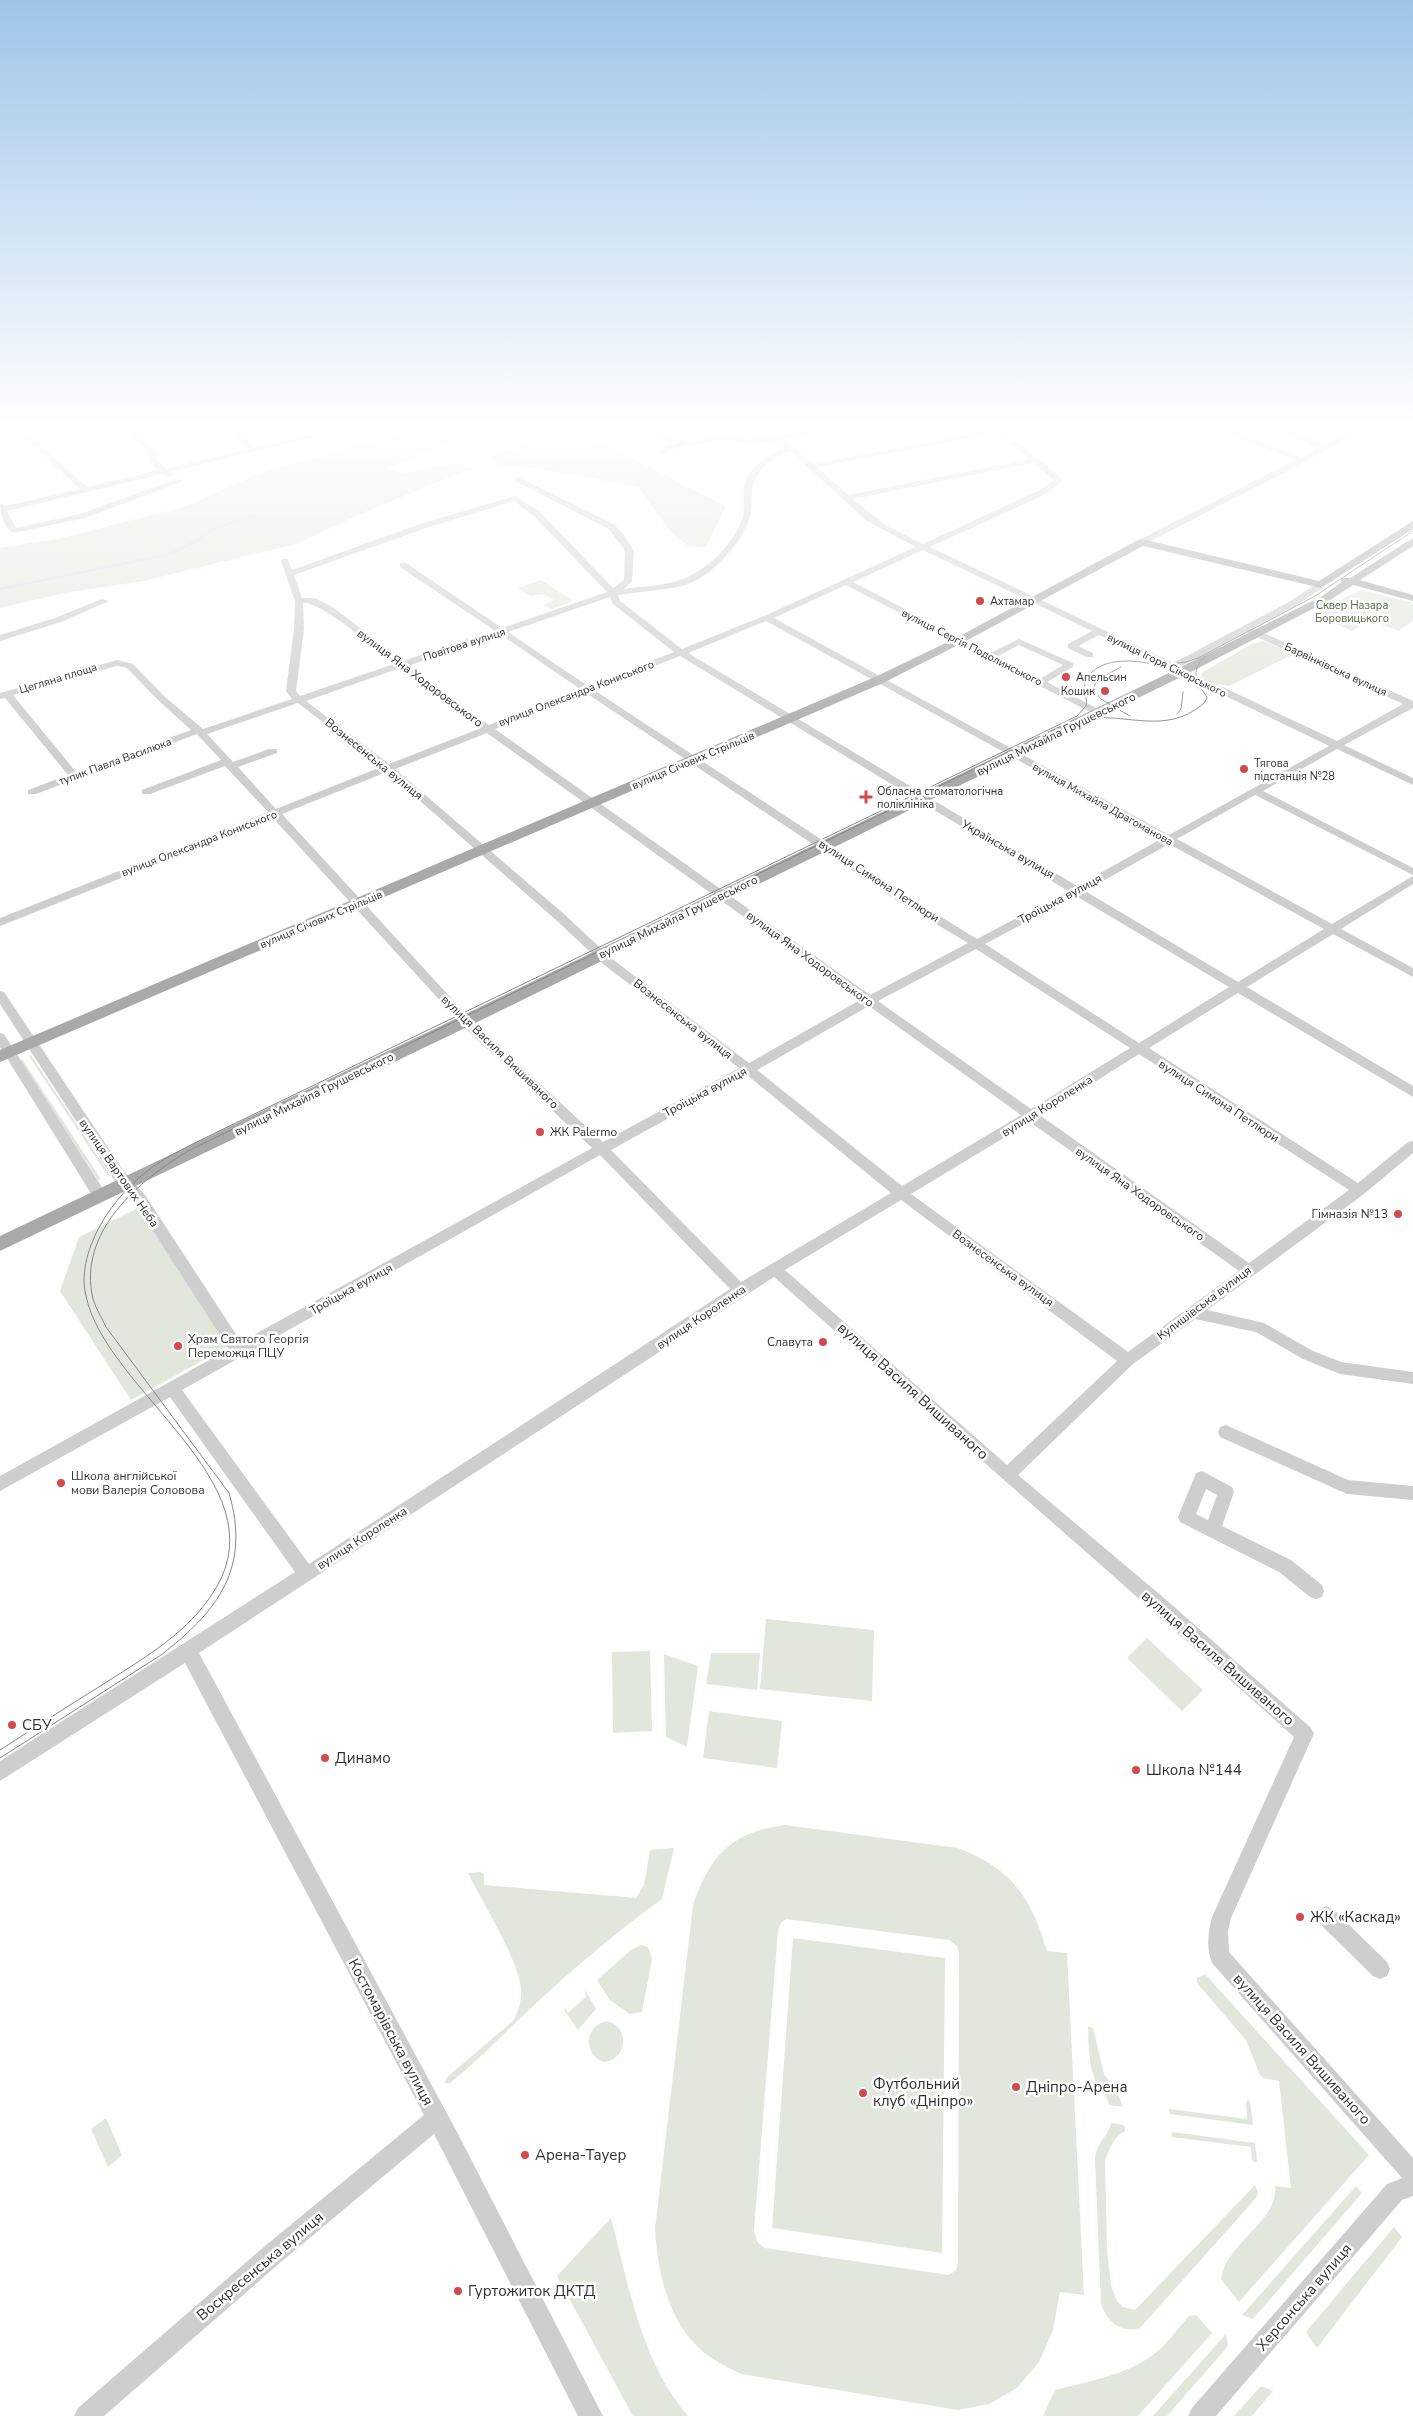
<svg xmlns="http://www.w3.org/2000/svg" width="1413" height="2416" font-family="'Nunito Sans',sans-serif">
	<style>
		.green { fill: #e1e7dc; fill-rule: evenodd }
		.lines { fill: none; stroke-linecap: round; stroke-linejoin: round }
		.stream { stroke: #d0dee9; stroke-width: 2 }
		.minor { fill: #cecece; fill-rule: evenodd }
		.major { fill: #a9a9a9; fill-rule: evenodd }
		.tram { stroke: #868686; stroke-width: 1 }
		.poi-dot { fill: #d14b4e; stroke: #fff; stroke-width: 2 }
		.labels { text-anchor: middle; stroke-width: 5; stroke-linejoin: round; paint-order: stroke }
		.far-poi-label { font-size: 11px; fill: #313131; stroke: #fff; text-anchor: start }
		.far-park-label { font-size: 11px; fill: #536844; stroke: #fff }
		.far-street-label { font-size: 11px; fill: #313131; stroke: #fff }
		.street-label { font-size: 12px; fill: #313131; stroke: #fff }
		.poi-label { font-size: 12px; fill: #313131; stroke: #fff; text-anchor: start }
		.near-street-label { font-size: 15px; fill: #313131; stroke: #fff }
		.near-poi-label { font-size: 15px; fill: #313131; stroke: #fff; text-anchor: start }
	</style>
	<rect width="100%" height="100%" fill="#fff"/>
	<!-- green -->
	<g class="green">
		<path d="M 417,423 L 472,423 L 453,441 L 387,469 C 393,471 401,473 407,473 C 430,470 453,457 475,470 L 461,473 L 365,512 L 299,543 L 144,581 L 64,593 L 0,608 L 0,548 L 62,538 L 186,506 L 263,472 L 399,434 Z"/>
		<path d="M 562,423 L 609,423 L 590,437 L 726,506 L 706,547 L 688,546 L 670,531 L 638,487 L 547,470 L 498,465 L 490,456 L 498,451 L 519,449 L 527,430 L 560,430 Z"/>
		<path d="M 541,580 L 573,601 L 551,609 L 543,605 L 554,600 L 543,594 L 530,596 L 518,588 Z"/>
		<path d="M 1361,590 L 1413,603 L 1413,621 L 1399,631 L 1371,620 L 1352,631 L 1313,614 Z"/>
		<path d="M 1263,641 L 1294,654 L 1229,686 L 1213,683 L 1202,676 L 1201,673 L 1252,644 Z"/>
		<path d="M 31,1055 L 110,1175 L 108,1176 L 29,1056 Z"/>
		<path d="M 22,1059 L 101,1179 L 98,1180 L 20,1061 Z"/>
		<path d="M 138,1208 L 229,1346 L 131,1400 L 60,1291 L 79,1237 Z"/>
		<path d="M 766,1619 L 874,1630 L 872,1701 L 760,1689 Z"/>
		<path d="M 1147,1638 L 1203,1690 L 1182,1711 L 1127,1658 Z"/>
		<path d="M 650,1651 L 652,1731 L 613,1733 L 612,1652 Z"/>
		<path d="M 711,1653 L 760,1653 L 757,1690 L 706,1684 Z"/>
		<path d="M 664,1654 L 698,1666 L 687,1747 L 666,1737 Z"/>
		<path d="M 709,1711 L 782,1721 L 777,1768 L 703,1758 Z"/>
		<path d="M 785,1825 L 958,1848 C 1012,1869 1031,1897 1047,1951 L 1067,1953 L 1084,2295 L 1060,2292 L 1053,2330 L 1039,2362 L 1017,2388 L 989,2404 L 958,2410 L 741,2374 C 732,2369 722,2365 713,2359 C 670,2331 658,2277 655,2229 L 693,1905 C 710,1855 732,1832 785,1825 ZM 786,1919 L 949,1940 L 957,1946 L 959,1954 L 958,2262 L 956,2270 L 949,2275 L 765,2248 L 758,2243 L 754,2231 L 778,1930 L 781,1923 Z"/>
		<path d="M 674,1848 L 662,1899 C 616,1932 573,1969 532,2007 C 504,2033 479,2060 450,2083 L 445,2083 L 447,2077 L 513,2021 C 518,2011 522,2001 521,1989 C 519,1960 482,1902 468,1873 L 480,1872 L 484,1874 L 484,1885 L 636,1898 L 644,1885 L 650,1850 Z"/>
		<path d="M 793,1938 L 945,1958 L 942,2253 L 772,2228 Z"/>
		<path d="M 641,1945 L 648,1947 L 652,1959 L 642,2012 L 630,2014 L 610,2000 L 597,1980 L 631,1950 Z"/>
		<path d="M 1205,1974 L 1369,2155 L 1239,2302 L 1221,2279 C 1226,2243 1279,2221 1275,2186 L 1291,2188 L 1279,2081 L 1263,2078 L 1260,2075 L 1246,2040 L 1197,1983 L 1197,1978 Z"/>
		<path d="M 585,1990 L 596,2009 L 578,2030 L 564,2010 L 565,2008 L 568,2013 L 586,1997 Z"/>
		<path d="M 607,2021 C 631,2027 627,2061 603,2062 C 582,2053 585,2025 607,2021 Z"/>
		<path d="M 1088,2026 L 1093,2028 L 1104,2074 L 1117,2091 L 1123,2107 L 1109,2105 C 1107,2094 1098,2088 1094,2077 C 1088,2061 1089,2042 1088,2026 Z"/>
		<path d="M 1248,2099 L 1250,2102 L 1253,2125 L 1170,2114 L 1169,2109 L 1247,2119 L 1246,2102 Z"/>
		<path d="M 106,2118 L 122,2155 L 108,2167 L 91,2129 Z"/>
		<path d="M 1111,2123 L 1123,2125 L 1125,2127 L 1125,2131 C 1115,2135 1108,2151 1105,2161 L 1107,2249 L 1111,2286 L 1117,2301 L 1123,2307 L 1135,2310 L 1255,2185 L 1258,2192 L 1256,2198 L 1140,2328 C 1121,2334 1107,2321 1101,2304 L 1095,2159 C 1096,2142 1109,2136 1111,2123 Z"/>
		<path d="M 1172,2132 L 1255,2143 L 1257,2161 L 1255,2163 L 1252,2160 L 1251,2147 L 1172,2137 Z"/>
		<path d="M 1356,2186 L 1362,2193 L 1253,2319 L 1242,2315 Z"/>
		<path d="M 611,2218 C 629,2286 641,2361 688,2416 L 633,2416 L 557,2276 Z"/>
		<path d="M 1394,2227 L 1402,2237 L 1317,2348 L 1306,2332 Z"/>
		<path d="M 1196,2315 L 1212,2333 L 1138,2416 L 1043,2416 L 1055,2390 C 1090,2381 1133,2374 1160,2349 C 1171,2339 1179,2327 1189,2316 Z"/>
		<path d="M 1226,2334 L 1228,2346 L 1167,2416 L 1153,2416 Z"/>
		<path d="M 1261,2386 L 1273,2391 L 1252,2416 L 1234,2416 Z"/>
	</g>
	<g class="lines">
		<!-- stream -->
		<path class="stream" d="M 0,589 L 170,554 L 196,541 L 212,529 L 253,516"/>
		<!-- minor -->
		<g class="minor">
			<path d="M 8,423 L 16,423 L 87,487 L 158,470 L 149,461 L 150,453 L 114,423 L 122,423 L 157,450 L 157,460 L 166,469 L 247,449 L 222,423 L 233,425 L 254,448 L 359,423 L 372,423 L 170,472 L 172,475 L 168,477 L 162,474 L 7,511 L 16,528 L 80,514 L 177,479 L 184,481 L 85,518 L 14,533 C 4,529 0,513 0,503 L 5,506 L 80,489 Z"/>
			<path d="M 604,423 L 623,423 L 691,442 L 719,435 L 701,423 C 715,423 722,433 734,437 C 743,440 753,439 762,438 L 745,423 L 753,423 L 770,438 L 846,423 L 860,423 L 786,440 L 813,464 L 992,430 L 984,423 L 992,423 L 1059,475 L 1062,481 L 1048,493 L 930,547 L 1173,663 L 1287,603 L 1318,583 L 1324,583 L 1324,587 L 1293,607 L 1253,628 L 1413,701 L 1413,708 L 1344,745 L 1413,778 L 1413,785 L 1337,749 L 1263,791 L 1413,868 L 1413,875 L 1255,795 L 1177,839 L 1332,924 L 1413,876 L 1413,884 L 1341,929 L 1413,968 L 1413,977 L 1333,934 L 1247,987 L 1413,1086 L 1413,1097 L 1238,993 L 1149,1048 L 1358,1183 L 1408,1142 L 1413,1141 L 1413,1153 L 1364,1194 L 1207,1310 L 1264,1323 L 1313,1351 L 1341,1362 L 1413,1372 L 1413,1384 L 1340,1374 L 1303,1359 L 1256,1332 L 1195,1319 L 1133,1364 L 1018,1475 L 1170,1603 L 1311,1728 L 1314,1734 L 1311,1740 L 1231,1918 L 1228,1931 L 1229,1952 L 1413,2158 L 1413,2196 L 1402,2200 L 1216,2416 L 1188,2416 L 1192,2408 L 1387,2184 L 1402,2178 L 1212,1963 C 1206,1948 1208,1932 1212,1917 L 1294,1737 C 1122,1582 947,1431 774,1277 L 199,1653 L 457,2132 L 603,2416 L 578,2416 L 434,2134 L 281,2262 L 104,2416 L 74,2416 L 78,2408 L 265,2246 L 424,2115 L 185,1663 L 0,1781 L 0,1761 L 295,1572 L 170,1397 L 0,1491 L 0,1476 L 229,1349 L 135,1203 L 113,1178 L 0,1004 L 0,991 L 4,992 L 123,1170 L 145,1195 L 241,1342 L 592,1148 L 467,1030 L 273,818 L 0,926 L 0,918 L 268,812 L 225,766 L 150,794 L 142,794 L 142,790 L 221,760 L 197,734 L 36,794 L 28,794 L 28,790 L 68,775 L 5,698 L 0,699 L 0,693 L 117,660 L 133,664 L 164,696 L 203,729 L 292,699 L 286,691 L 294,629 L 295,601 L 281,561 L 282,559 L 288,559 L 292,570 L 420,524 L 515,496 L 540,512 L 613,588 L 624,580 L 625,551 L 609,529 L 515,481 L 514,479 L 518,477 L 615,525 L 627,539 L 634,551 L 632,581 L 624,589 C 641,586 664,586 680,580 C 707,571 735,543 743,516 C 745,507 743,498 744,489 C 746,468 768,455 785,447 L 779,441 L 746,444 L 725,439 L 691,446 L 686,445 L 664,453 L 661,453 L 661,449 L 678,443 L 612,423 L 592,435 L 585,433 ZM 997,433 L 1028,459 L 848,495 L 817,467 ZM 790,451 L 867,521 L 916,547 L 764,616 L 682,649 L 620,601 L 618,595 C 639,592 662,590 682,586 C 710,579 742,543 750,517 C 753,508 751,499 752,490 C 754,470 773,459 790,451 ZM 1033,463 L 1054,480 L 1042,489 L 923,544 L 885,525 L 853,499 ZM 514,501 L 534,516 L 607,592 L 502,628 L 406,563 L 400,563 L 400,567 L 494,630 L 403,661 L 334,608 L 315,598 L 302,598 L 294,575 L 426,528 ZM 923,550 L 1092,631 L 1068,644 L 1068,648 L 1087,657 L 1093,657 L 1093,653 L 1078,646 L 1099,635 L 1329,746 L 1169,835 L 774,618 L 846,585 L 1096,715 L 1102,715 L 1102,711 L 1047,682 L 1073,667 L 1073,663 L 1019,639 L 990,653 L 853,582 ZM 610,597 L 613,604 L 674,652 L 588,686 L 508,632 ZM 303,603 C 324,602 375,650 394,664 L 300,696 L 296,691 L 304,629 ZM 766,621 L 1161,839 L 1077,886 L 688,653 ZM 1246,632 L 1403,704 L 1337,741 L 1180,667 ZM 500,634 L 580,689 L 489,725 L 408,666 ZM 1019,645 L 1063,665 L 1040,679 L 997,657 ZM 680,656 L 1068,891 L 977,939 L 909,897 L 594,690 ZM 117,666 L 127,668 L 158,700 L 191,730 L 76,772 L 13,695 ZM 400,668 L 481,728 L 389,764 L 306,701 ZM 586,693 L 901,903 L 968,943 L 870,995 L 495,729 ZM 298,703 L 381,767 L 276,809 L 238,767 L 277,753 L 277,749 L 269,749 L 233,762 L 207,734 ZM 487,733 L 860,1000 L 749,1063 L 611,958 L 564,914 L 395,769 ZM 387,772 L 556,920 L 603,964 L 739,1068 L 603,1142 L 475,1024 L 282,814 ZM 1169,844 L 1324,929 L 1238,982 L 1085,891 ZM 1076,896 L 1229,987 L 1139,1043 L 985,944 ZM 976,949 L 1130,1048 L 1031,1109 L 878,1001 ZM 869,1006 L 1021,1115 L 902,1186 L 757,1070 ZM 1139,1054 L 1349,1190 L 1249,1263 L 1041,1116 ZM 747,1075 L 891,1193 L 741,1282 L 611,1150 ZM 1030,1122 L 1239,1271 L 1128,1352 L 911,1194 ZM 600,1155 L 730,1289 L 309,1564 L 182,1390 ZM 901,1200 L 1117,1361 L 1007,1465 L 785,1270 Z"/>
			<path d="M 1201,423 L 1211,423 L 1301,457 L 1317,449 L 1267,423 L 1282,423 L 1323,446 L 1362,423 L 1371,423 L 1326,451 L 1145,544 L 1139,544 L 1139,540 L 1295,460 Z"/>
			<path d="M 102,599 L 109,601 L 61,622 L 0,641 L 0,635 L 55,618 Z"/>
			<path d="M 0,1033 L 4,1034 L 105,1192 L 107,1196 L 105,1200 L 95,1200 L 0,1047 Z"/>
			<path d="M 1226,1425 L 1348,1480 L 1413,1486 L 1413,1500 L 1347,1494 L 1220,1437 L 1218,1432 L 1220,1427 Z"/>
			<path d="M 1202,1471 L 1232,1487 L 1234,1492 L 1222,1526 L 1291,1560 L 1322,1585 L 1324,1591 L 1322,1597 L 1316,1599 L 1310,1597 L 1279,1572 L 1180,1522 L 1178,1517 L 1194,1478 L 1196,1473 ZM 1206,1489 L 1217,1495 L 1208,1520 L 1196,1514 Z"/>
			<path d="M 1326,1906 L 1333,1909 L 1387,1962 L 1390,1969 L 1387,1976 L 1380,1979 L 1373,1976 L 1319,1923 L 1316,1916 L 1319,1909 Z"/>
		</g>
		<!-- major -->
		<g class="major">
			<path d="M 1413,521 L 1413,529 L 1321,588 L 1143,546 L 964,642 L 883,683 L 0,1062 L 0,1050 L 875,677 L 956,638 L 1138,540 L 1142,539 L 1319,581 Z"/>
			<path d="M 1413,538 L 1413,546 L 1360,580 L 1413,595 L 1413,601 L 1353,585 L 1330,600 L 1185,675 L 461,1030 L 0,1251 L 0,1236 L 449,1022 L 1177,669 L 1322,596 L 1342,582 L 1340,580 L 1342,578 L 1350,578 Z"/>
		</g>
		<!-- tram -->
		<g class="tram">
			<path d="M 1159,665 L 1186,662 L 1198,658 L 1315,596 L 1413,531"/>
			<path d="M 1121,667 L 1097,680 L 1093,689 L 1101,699 L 1130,716"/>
			<path d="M 1198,688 C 1194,675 1195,664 1206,656"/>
			<path d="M 1177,714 L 1181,709 L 1183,692"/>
			<path d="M 0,1750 C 34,1728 68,1706 102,1685 C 144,1658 190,1632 216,1588 C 279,1482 106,1391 86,1296 C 80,1272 89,1245 101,1224 C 114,1201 133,1181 154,1166 C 173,1153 193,1144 213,1134 L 1077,716 L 1086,706 C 1088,698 1082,688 1086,680 C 1105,642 1196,668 1207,698 L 1204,703 C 1164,739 1119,708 1073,721 L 190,1150 C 139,1180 77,1232 93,1299 C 96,1309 102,1318 106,1327 L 229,1493 C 251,1568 218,1611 161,1655 L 0,1758"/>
		</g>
	</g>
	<!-- sky -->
	<linearGradient id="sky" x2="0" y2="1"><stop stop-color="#9ec5e8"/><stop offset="0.56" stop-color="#fff"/><stop offset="1" stop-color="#fff" stop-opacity="0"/></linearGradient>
	<rect width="1413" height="761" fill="url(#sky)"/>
	<!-- markers -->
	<g class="poi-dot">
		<circle cx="980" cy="601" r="5"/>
		<circle cx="1066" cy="677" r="5"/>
		<circle cx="1105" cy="691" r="5"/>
		<circle cx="1244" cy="769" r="5"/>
		<path d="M863.5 789.5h5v5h5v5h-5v5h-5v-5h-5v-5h5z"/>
		<circle cx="540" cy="1132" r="5"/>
		<circle cx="1398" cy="1214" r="5"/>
		<circle cx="823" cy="1342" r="5"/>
		<circle cx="178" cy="1346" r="5"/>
		<circle cx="61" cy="1483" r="5"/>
		<circle cx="12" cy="1725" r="5"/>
		<circle cx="325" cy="1758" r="5"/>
		<circle cx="1136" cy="1770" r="5"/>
		<circle cx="1300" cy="1917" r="5"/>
		<circle cx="1016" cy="2087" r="5"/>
		<circle cx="863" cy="2093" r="5"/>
		<circle cx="525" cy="2155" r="5"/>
		<circle cx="458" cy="2291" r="5"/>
	</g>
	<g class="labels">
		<!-- far-poi labels -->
		<g class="far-poi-label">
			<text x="990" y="605">Ахтамар</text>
			<text x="1076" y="681">Апельсин</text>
			<text x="1095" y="695" text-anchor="end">Кошик</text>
			<text x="1254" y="767">Тягова<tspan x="1254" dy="13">пiдстанцiя №28</tspan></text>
			<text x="877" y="795">Обласна стоматологічна<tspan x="877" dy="13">поліклініка</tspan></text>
		</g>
		<!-- far-park labels -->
		<g class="far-park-label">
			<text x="1352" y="609">Сквер Назара<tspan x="1352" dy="13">Боровицького</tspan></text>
		</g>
		<!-- far-street labels -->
		<g class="far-street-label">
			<text transform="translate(464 644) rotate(-18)" y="4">Повітова вулиця</text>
			<text transform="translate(972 647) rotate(27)" y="4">вулиця Сергія Подолинського</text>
			<text transform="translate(1167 665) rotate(26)" y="4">вулиця Ігоря Сікорського</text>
			<text transform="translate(1336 669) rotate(25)" y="4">Барвінківська вулиця</text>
			<text transform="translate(58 678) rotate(-17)" y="4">Цегляна площа</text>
			<text transform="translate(576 693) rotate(-21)" y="4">вулиця Олександра Кониського</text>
			<text transform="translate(693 760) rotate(-23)" y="4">вулиця Січових Стрільців</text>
			<text transform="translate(115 761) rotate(-20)" y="4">тупик Павла Василюка</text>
			<text transform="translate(1103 804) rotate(29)" y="4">вулиця Михайла Драгоманова</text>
			<text transform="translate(199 843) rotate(-21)" y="4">вулиця Олександра Кониського</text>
			<text transform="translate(321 919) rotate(-23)" y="4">вулиця Січових Стрільців</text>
		</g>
		<!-- street labels -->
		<g class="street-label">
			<text transform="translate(420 678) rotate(37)" y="4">вулиця Яна Ходоровського</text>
			<text transform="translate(1056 734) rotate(-26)" y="4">вулиця Михайла Грушевського</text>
			<text transform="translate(374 759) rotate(39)" y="4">Вознесенська вулиця</text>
			<text transform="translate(1008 849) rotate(30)" y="4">Українська вулиця</text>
			<text transform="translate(879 881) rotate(33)" y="4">вулиця Симона Петлюри</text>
			<text transform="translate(1060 899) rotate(-28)" y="4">Троїцька вулиця</text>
			<text transform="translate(678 917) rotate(-26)" y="4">вулиця Михайла Грушевського</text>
			<text transform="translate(810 959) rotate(36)" y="4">вулиця Яна Ходоровського</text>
			<text transform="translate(683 1019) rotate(38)" y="4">Вознесенська вулиця</text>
			<text transform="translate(500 1052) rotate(44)" y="4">вулиця Василя Вишиваного</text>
			<text transform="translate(705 1092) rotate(-28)" y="4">Троїцька вулиця</text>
			<text transform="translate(314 1094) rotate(-26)" y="4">вулиця Михайла Грушевського</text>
			<text transform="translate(1219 1101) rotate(33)" y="4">вулиця Симона Петлюри</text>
			<text transform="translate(1047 1106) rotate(-32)" y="4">вулиця Короленка</text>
			<text transform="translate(119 1173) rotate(55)" y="4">вулиця Вартових Неба</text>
			<text transform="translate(1140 1194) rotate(35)" y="4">вулиця Яна Ходоровського</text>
			<text transform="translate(1003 1268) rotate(36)" y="4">Вознесенська вулиця</text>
			<text transform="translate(351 1289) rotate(-29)" y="4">Троїцька вулиця</text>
			<text transform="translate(1204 1303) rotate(-37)" y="4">Кулишівська вулиця</text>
			<text transform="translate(701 1317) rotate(-34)" y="4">вулиця Короленка</text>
			<text transform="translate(362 1538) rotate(-33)" y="4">вулиця Короленка</text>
		</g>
		<!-- poi labels -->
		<g class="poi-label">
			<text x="550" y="1136">ЖК Palermo</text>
			<text x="1388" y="1218" text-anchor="end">Гімназія №13</text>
			<text x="188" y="1343">Храм Святого Георгія<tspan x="188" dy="14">Переможця ПЦУ</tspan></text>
			<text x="813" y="1346" text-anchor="end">Славута</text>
			<text x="71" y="1480">Школа англійської<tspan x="71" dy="14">мови Валерія Соловова</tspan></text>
		</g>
		<!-- near-street labels -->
		<g class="near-street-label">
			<text transform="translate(913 1391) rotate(42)" y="5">вулиця Василя Вишиваного</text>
			<text transform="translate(1218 1658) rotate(41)" y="5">вулиця Василя Вишиваного</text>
			<text transform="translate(391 2032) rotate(62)" y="5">Костомарівська вулиця</text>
			<text transform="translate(1302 2049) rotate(48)" y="5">вулиця Василя Вишиваного</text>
			<text transform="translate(260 2266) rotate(-40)" y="5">Воскресенська вулиця</text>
			<text transform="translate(1304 2297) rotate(-49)" y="5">Херсонська вулиця</text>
		</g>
		<!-- near-poi labels -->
		<g class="near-poi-label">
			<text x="22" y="1730">СБУ</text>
			<text x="335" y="1763">Динамо</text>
			<text x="1146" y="1775">Школа №144</text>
			<text x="1310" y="1922">ЖК «Каскад»</text>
			<text x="873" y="2089">Футбольний<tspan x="873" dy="17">клуб «Дніпро»</tspan></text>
			<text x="1026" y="2092">Дніпро-Арена</text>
			<text x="535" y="2160">Арена-Тауер</text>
			<text x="468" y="2296">Гуртожиток ДКТД</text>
		</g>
	</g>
</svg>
